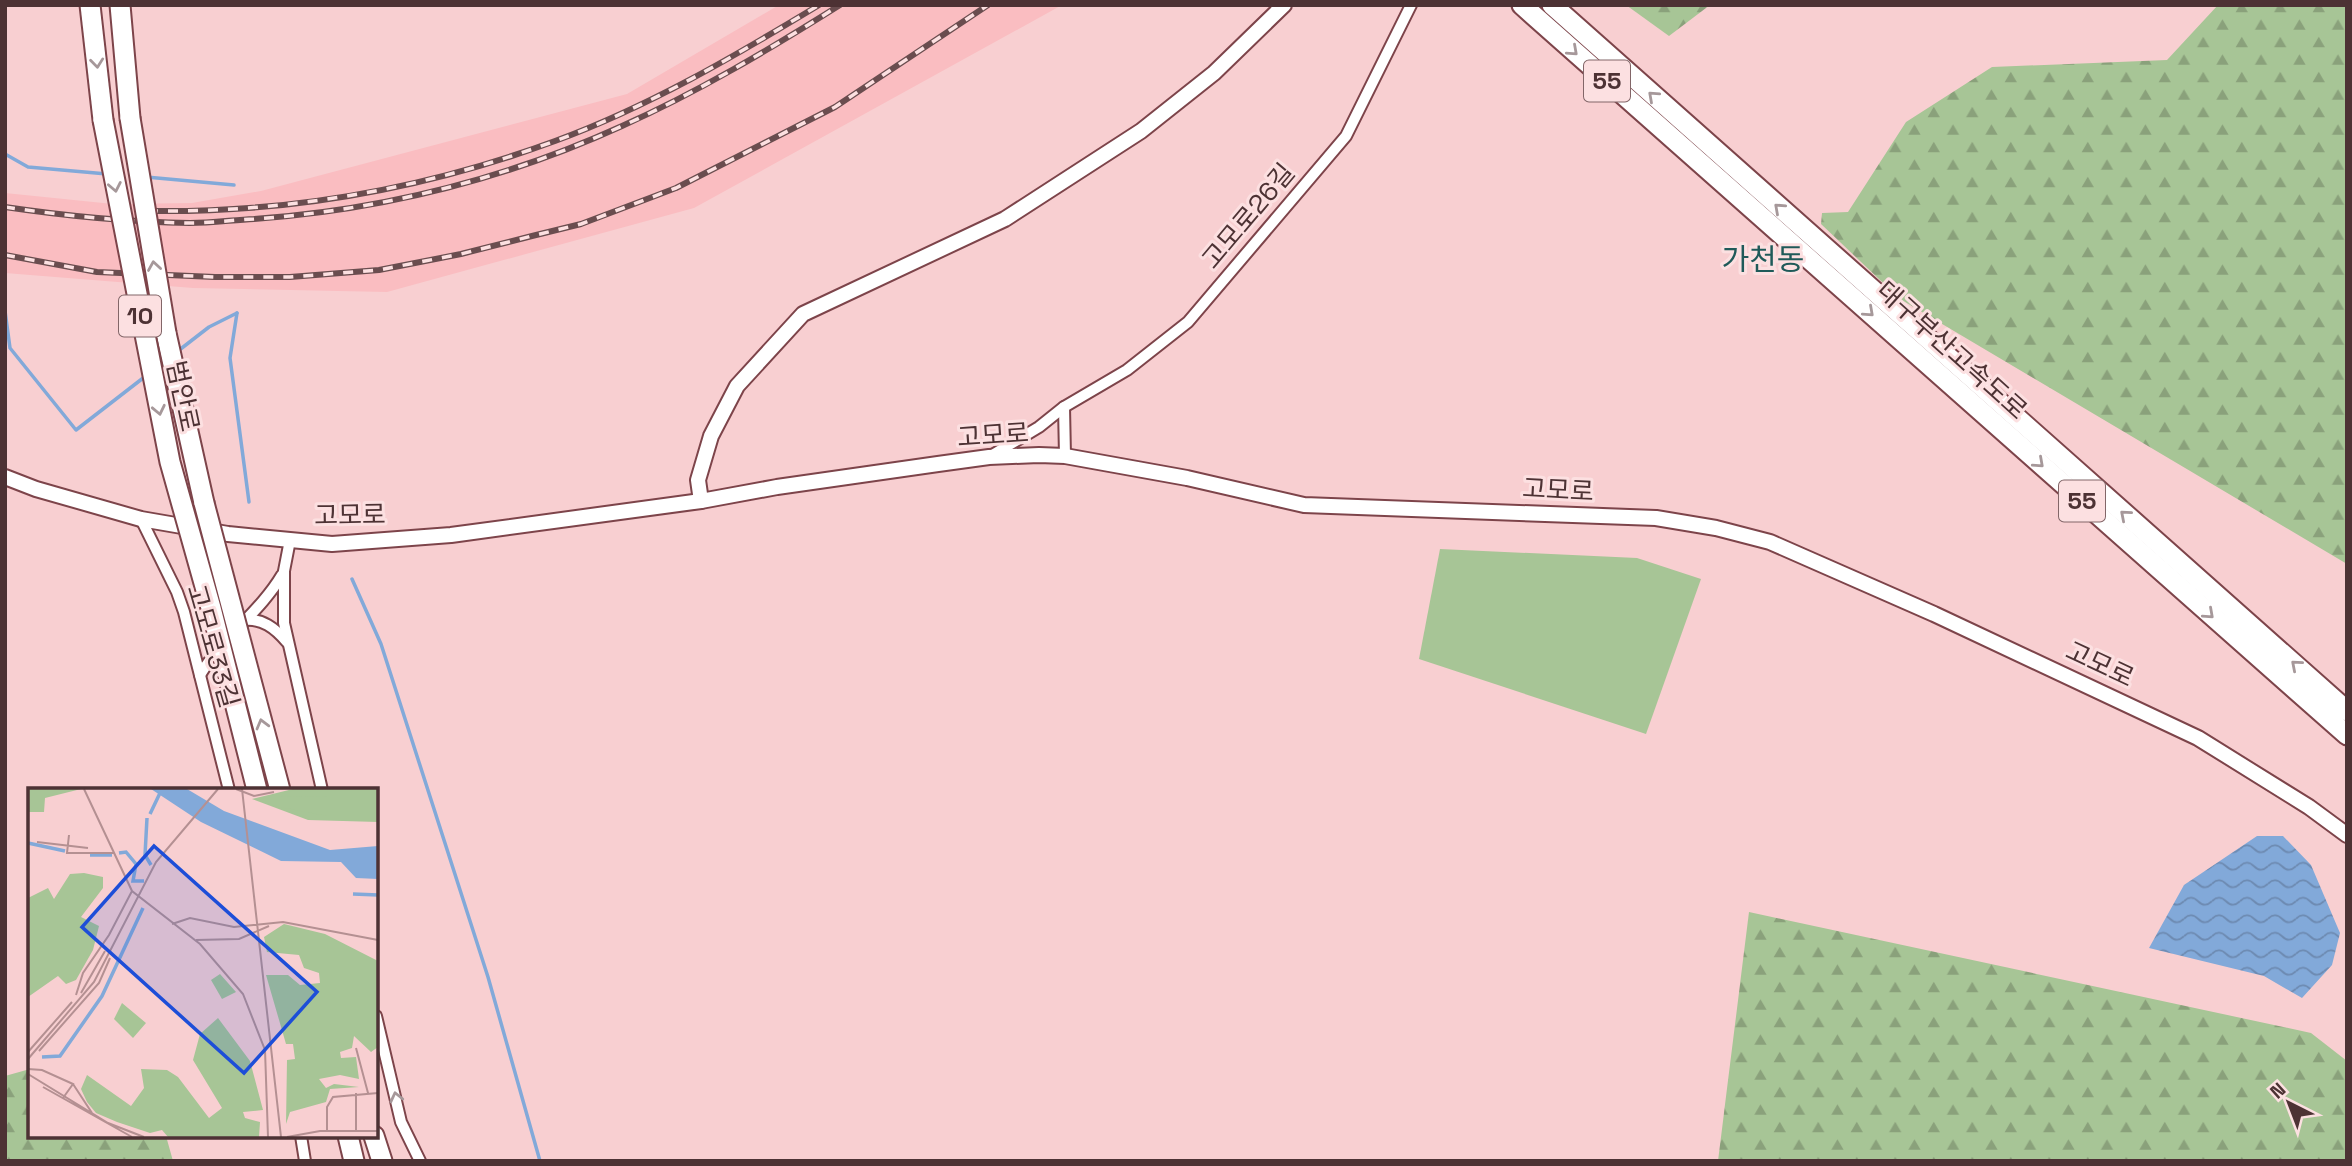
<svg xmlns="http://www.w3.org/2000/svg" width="2352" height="1166" font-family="'Space Grotesk','Noto Sans KR',sans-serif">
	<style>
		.built { fill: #fabdc1 }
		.forest { fill: url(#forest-firs) }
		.pitch { fill: #a7c596 }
		.water { fill: url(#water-waves) }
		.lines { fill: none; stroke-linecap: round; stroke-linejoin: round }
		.stream { stroke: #82a9d9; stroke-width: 3.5 }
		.street-casing { stroke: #7d444a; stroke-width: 14 }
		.secondary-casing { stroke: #7d444a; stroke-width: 18 }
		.highway-casing { stroke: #7d444a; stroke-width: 23 }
		.street { stroke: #fff; stroke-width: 10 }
		.secondary { stroke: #fff; stroke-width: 14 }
		.highway { stroke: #fff; stroke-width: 19 }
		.rail-casing { stroke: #6a4d4f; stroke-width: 6 }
		.rail { stroke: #fce0e1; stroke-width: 3.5; stroke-dasharray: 10; stroke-linecap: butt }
		.highway-bridge-casing { stroke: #7d444a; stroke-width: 23; stroke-linecap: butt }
		.highway-bridge { stroke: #fff; stroke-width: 19 }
		.oneway { stroke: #a6989a }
		.labels { text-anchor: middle; stroke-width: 6; stroke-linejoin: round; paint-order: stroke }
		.shield { fill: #fce0e1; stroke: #826668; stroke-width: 2 }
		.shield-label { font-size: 24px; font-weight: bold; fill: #4d3234 }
		.street-label { font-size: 26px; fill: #4d3234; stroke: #fce0e1 }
		.quarter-label { font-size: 30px; fill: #1f5a59; stroke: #fce0e1 }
		.inset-river { fill: none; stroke: #82a9d9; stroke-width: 3.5 }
		.inset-road { fill: none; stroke: #b49092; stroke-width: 2 }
		.view { fill: #1d4ed8; fill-opacity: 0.15; stroke: #1d4ed8; stroke-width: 3.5 }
		.inset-edge { fill: none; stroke: #4d3234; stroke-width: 3.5 }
	</style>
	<defs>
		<pattern id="forest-firs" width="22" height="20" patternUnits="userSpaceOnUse" patternTransform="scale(1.75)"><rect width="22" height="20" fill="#a7c596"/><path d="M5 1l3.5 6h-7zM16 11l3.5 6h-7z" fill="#8aa17b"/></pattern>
		<pattern id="water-waves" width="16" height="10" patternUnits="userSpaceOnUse" patternTransform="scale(1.75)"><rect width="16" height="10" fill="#82a9d9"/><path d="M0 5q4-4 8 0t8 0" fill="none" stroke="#6d8ab1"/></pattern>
	</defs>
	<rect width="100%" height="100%" fill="#f8cfd1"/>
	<!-- built -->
	<path class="built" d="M 779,5 L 1062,5 L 694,208 L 387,292 L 193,288 L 5,273 L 5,193 L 113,204 L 192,203 L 261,191 L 627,94 Z"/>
	<!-- forest -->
	<g class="forest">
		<path d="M 1626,5 L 1710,5 L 1669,36 Z"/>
		<path d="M 2218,5 L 2347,5 L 2347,564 L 1900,299 L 1821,224 L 1822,213 L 1848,212 L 1906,122 L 1992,67 L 2167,60 Z"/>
		<path d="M 1749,912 L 2311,1033 L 2347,1061 L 2347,1161 L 1718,1161 Z"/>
		<path d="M 30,1069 L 30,1136 L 166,1136 L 173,1161 L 5,1161 L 5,1076 Z"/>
	</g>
	<!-- pitch -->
	<path class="pitch" d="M 1440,549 L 1637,558 L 1701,579 L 1646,734 L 1419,659 Z"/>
	<!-- water -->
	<path class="water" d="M 2257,836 L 2283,836 L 2311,865 L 2340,933 L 2332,965 L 2302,998 L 2264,976 L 2149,948 L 2184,885 Z"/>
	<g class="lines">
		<!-- stream -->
		<g class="stream">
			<path d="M 5,154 L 28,167 L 107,174"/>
			<path d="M 146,177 L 234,185"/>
			<path d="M 5,311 L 10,348 L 76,430 L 147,375"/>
			<path d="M 237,313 L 230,358 L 249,502"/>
			<path d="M 178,351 L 209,327 L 237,313"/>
			<path d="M 352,579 L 381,644 L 488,977 L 540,1161"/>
		</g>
		<defs>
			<g id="street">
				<path d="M 1064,407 L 1065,456"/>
				<path d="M 989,457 L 1039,427 L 1064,407 L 1127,370 L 1188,322 L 1346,136 L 1411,5"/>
				<path d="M 141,519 L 177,592 L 184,612 L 229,790"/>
				<path d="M 290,540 L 284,571 L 284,623 L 322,790"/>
				<path d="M 244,620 C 262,618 275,628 287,642"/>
				<path d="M 200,675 C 223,637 260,612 282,575"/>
				<path d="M 376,1016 L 401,1122 L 420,1161"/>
				<path d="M 301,1136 L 305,1161"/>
			</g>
			<g id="secondary">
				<path d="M 5,477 L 36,489 L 141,519 L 228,534 L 332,544 L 451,535 L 701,501 L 777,487 L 938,464 L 989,457 L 1039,455 L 1065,456 L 1187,478 L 1304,505 L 1656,518 L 1716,528 L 1770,542 L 1934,614 L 2198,738 L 2309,807 L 2347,835"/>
				<path d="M 701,501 L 698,480 L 711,436 L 737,386 L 803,314 L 1005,219 L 1141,131 L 1214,73 L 1284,5"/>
			</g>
			<g id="highway">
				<path d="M 90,5 L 103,120"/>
				<path d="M 120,5 L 130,118"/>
				<path d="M 1522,5 L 2347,735"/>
				<path d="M 1552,5 L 2347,711"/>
				<path d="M 166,333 L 204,503"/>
				<path d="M 348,1136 L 354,1161"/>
				<path d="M 374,1136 L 382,1161"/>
			</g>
		</defs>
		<!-- street casing -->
		<use href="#street" class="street-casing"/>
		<!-- secondary casing -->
		<use href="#secondary" class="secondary-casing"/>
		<!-- highway casing -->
		<use href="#highway" class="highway-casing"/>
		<!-- street -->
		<use href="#street" class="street"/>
		<!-- secondary -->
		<use href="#secondary" class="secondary"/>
		<!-- highway -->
		<use href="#highway" class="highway"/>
		<defs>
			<g id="rail">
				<path d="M 5,207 C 66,216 129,222 190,223 C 211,223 233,220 254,219 C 381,210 506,179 622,126 C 698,92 770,49 840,5"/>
				<path d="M 148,211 C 286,213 425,189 555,141 C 648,107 735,56 819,5"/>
				<path d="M 5,255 L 97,272 L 215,277 L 290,277 L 379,270 L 461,254 L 532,236 L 581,224 L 676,188 L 835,107 L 988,5"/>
			</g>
		</defs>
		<!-- rail casing -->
		<use href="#rail" class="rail-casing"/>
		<!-- rail -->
		<use href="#rail" class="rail"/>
		<defs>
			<g id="highway-bridge">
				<path d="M 130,118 L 166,333"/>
				<path d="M 103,120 L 170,462 L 211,608 L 257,790"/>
				<path d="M 204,503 L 280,790"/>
			</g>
		</defs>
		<!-- highway-bridge casing -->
		<use href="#highway-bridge" class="highway-bridge-casing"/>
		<!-- highway-bridge -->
		<use href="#highway-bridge" class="highway-bridge"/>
	</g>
	<!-- one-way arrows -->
	<defs><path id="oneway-chevron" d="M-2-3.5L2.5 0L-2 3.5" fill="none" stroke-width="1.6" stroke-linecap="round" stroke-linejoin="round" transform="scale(1.75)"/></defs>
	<g class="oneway">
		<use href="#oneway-chevron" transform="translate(1573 51) rotate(42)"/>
		<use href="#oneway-chevron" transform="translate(97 63) rotate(84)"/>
		<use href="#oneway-chevron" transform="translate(1653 96) rotate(-138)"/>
		<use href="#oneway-chevron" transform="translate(115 187) rotate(79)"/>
		<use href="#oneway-chevron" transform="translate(1779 208) rotate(-138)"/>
		<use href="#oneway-chevron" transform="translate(154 266) rotate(-99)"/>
		<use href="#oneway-chevron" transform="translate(1869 312) rotate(42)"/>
		<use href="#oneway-chevron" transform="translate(159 410) rotate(78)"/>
		<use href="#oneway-chevron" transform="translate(2039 463) rotate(42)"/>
		<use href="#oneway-chevron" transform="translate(2125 515) rotate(-139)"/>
		<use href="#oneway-chevron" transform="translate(2209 614) rotate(42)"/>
		<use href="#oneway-chevron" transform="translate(2296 665) rotate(-139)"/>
		<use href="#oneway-chevron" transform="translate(262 724) rotate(-105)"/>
		<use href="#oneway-chevron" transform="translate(396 1097) rotate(-103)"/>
	</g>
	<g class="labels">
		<!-- shield labels -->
		<g class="shield">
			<rect x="1584" y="60.5" width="46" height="41" rx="5"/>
			<rect x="119" y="295.5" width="42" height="41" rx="5"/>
			<rect x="2059" y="480.5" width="46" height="41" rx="5"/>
		</g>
		<g class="shield-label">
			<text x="1607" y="89">55</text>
			<text x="140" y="324">10</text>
			<text x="2082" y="509">55</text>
		</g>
		<!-- street labels -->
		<g class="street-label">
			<text transform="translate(1248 216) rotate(-50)" y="9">고모로26길</text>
			<text transform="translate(1952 350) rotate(42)" y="9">대구부산고속도로</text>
			<text transform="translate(183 396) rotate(78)" y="9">범안로</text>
			<text transform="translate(993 435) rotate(-4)" y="9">고모로</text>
			<text transform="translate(1558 490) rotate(3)" y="9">고모로</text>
			<text transform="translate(350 515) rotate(-1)" y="9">고모로</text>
			<text transform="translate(213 646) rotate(74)" y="9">고모로33길</text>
			<text transform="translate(2100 664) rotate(25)" y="9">고모로</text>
		</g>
		<!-- quarter labels -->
		<g class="quarter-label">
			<text x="1763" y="270">가천동</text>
		</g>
	</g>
	<!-- overview -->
	<g transform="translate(28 788)">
		<rect width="350" height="350" fill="#f8cfd1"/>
		<path d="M 265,1 L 350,1 L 350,34 L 280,32 L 224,11 Z" fill="#a7c596"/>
		<path d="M 0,1 L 53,1 L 17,10 L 16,24 L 0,24 ZM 56,85 L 75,89 L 75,100 L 53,129 L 71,138 L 65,162 L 48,192 L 38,196 L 30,188 L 0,209 L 0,110 L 20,100 L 26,111 L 42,86 ZM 256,136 L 297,146 L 350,173 L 350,259 L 343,264 L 326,248 L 324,260 L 312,264 L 313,270 L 328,269 L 331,291 L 312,287 L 291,291 L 298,300 L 306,296 L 331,299 L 302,301 L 298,314 L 262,324 L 258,336 L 259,272 L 267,271 L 265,256 L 258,256 L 238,187 L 260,187 L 272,197 L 292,195 L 291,185 L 276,180 L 271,167 L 239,164 L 236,149 ZM 190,230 L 222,273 L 235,322 L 215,324 L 217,330 L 232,334 L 231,349 L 140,349 L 134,342 L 122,345 L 89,334 L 68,325 L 59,314 L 53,301 L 59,287 L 103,318 L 116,300 L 113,281 L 139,282 L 150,289 L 181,330 L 194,320 L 165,272 L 172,246 Z" fill="#a7c596"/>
		<path d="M 299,8 L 299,28 L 252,19 L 252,9 ZM 192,186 L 208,204 L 194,211 L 183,192 ZM 94,215 L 118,235 L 105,250 L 86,231 Z" fill="#a7c596"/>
		<path d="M 123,1 L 159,1 L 196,23 L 302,62 L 350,58 L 350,91 L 328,90 L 313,74 L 253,73 L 173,34 Z" fill="#82a9d9"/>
		<path class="inset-river" d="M 122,26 L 132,5M 119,30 L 117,67 L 123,77M 0,55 L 37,63M 91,65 L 98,64 L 108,76 L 105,93 L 116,93M 62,67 L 84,67M 325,106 L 350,107M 14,269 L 32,268 L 74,208 L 115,120"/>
		<path class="inset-road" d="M 56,1 L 104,103 L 172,156 L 215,206 L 237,262 L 240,349M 208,1 L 226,8 L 246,4M 214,1 L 253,349M 41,47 L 39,65 L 86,65M 9,54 L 60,60M 144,136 L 162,130 L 206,139 L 255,134 L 350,152M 168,152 L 211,151 L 241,138M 53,205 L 77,163M 48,207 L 55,185 L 81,147 L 104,103M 328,260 L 340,305M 11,263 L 71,195 L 82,170M 0,264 L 44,214M 0,271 L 66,194 L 128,74 L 190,1M 0,281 L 14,282 L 45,296 L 35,310M 0,286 L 80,335 L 116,349M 45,296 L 64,325M 15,299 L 104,349M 328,305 L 328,342M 299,344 L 299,319 L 305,309 L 350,305M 259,349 L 292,343 L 350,343"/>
		<path class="view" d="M 126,58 L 289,204 L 216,285 L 54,139 Z"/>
		<rect width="350" height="350" class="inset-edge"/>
	</g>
	<!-- border -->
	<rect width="2352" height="1166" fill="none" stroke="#4d3234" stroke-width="14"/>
	<!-- north arrow -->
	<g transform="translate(2289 1103) rotate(318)" stroke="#fce0e1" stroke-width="5" paint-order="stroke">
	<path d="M0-5L12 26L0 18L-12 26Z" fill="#4d3234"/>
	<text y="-10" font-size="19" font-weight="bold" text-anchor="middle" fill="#4d3234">N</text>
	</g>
</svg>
